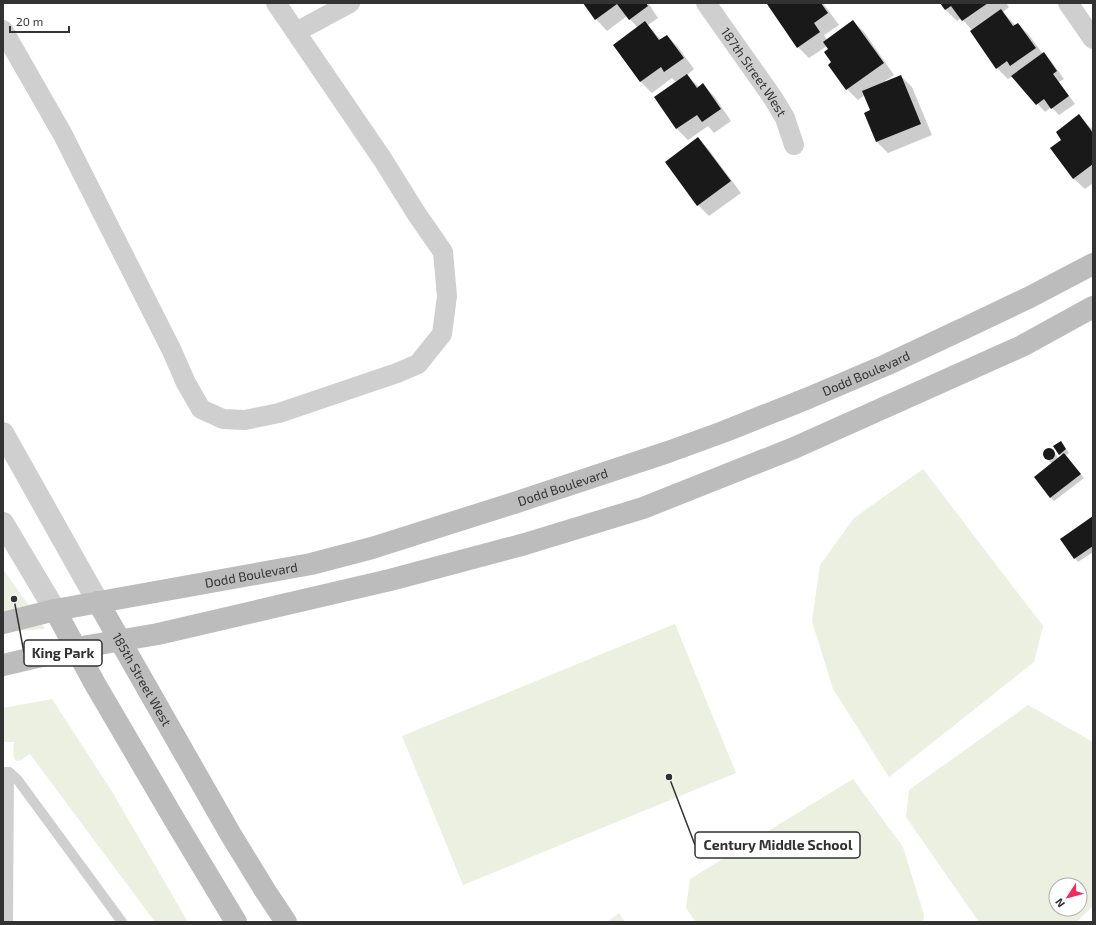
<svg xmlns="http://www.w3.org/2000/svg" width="1096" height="925" font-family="'Exo 2',sans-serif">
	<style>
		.green { fill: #ebf0e0; fill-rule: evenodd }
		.shadow { fill: #0003 }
		.building { fill: #191919 }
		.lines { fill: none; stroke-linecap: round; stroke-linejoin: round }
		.service { stroke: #cfcfcf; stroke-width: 10 }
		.minor { stroke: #cfcfcf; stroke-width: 20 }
		.tertiary { stroke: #cfcfcf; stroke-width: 22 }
		.secondary { stroke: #bcbcbc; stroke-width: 22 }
		.labels { text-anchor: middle; stroke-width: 4; stroke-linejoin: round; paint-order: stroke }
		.street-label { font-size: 13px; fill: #323232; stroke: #fff }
		.leader { fill: none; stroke: #323232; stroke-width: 1.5 }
		.callout-dot { fill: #323232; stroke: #fff; stroke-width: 1.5 }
		.callout { fill: #fff; stroke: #323232; stroke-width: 1.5 }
		.callout-label { font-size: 14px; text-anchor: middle; font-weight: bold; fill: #323232 }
	</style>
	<rect width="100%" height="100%" fill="#fff"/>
	<!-- green -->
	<g class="green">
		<path d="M 923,469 L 1043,626 L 1034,662 L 889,777 L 833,689 L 812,621 L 820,565 L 854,518 Z"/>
		<path d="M 3,569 L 45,629 L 3,632 Z"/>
		<path d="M 675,624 L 736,773 L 463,885 L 402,736 Z"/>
		<path d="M 52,699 L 111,790 L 188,922 L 155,922 L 30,754 C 27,755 24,758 21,760 C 11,765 14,747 14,742 L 3,742 L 3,708 Z"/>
		<path d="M 1028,705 L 1093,742 L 1093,906 L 1076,922 L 979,922 L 906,817 L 909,790 ZM 1056,885 L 1080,885 L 1080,909 L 1056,909 Z"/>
		<path d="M 853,779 L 903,847 L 924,915 L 923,922 L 696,922 L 686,908 L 690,879 Z"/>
		<path d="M 619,913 L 625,922 L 607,922 Z"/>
	</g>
	<!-- shadow -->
	<g class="shadow">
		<path d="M 584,3 L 648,3 L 658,18 L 648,25 L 661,40 L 667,36 L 678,47 L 694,69 L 687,75 L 699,87 L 703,85 L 714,96 L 731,121 L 714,133 L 708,126 L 688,140 L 677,129 L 655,97 L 676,82 L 672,78 L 652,93 L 641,82 L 614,45 L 638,28 L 627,16 L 607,31 L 596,19 Z"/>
		<path d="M 770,3 L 823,3 L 839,25 L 824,35 L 827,40 L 853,21 L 864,32 L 894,75 L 885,81 L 885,82 L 901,76 L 912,87 L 932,135 L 888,153 L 877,142 L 865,113 L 872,111 L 865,95 L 858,100 L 847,89 L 830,65 L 833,62 L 827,46 L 809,58 L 798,47 Z"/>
		<path d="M 941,3 L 1006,3 L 1009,7 L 1003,12 L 1016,26 L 1018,24 L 1029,35 L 1043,54 L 1044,54 L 1051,61 L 1064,79 L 1059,82 L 1075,104 L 1059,115 L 1051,107 L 1045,112 L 1013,76 L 1008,79 L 997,68 L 972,30 L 961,18 L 957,21 L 946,10 Z"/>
		<path d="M 1079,116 L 1093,130 L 1093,183 L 1085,189 L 1073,178 L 1062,140 Z"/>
		<path d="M 698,138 L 709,150 L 741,193 L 709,216 L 698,205 Z"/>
		<path d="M 1061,442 L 1069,453 L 1065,456 L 1084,478 L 1054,501 L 1050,497 L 1052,464 L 1045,457 L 1044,455 L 1044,452 L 1046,450 L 1051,450 L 1057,456 L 1058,459 L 1062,456 L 1059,454 Z"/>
		<path d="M 1093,517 L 1093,552 L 1078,562 L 1075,558 Z"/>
	</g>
	<!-- building -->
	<g class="building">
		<path d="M 583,3 L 646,3 L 648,6 L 629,20 L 617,4 L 595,20 Z"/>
		<path d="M 768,3 L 821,3 L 828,13 L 814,23 L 820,32 L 797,48 L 767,4 Z"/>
		<path d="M 940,3 L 988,3 L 962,21 L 951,6 L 945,10 Z"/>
		<path d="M 1001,9 L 1013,26 L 1018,23 L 1036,48 L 1010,66 L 1007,61 L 996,69 L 970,31 Z"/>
		<path d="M 853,20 L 884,63 L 846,90 L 828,65 L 831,62 L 824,52 L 828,49 L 823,42 Z"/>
		<path d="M 645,21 L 659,40 L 667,35 L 684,58 L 664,72 L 661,67 L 640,82 L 613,45 Z"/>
		<path d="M 1044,52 L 1057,71 L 1053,74 L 1069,96 L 1051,109 L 1044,99 L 1036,105 L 1011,76 Z"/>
		<path d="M 687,74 L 697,88 L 703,83 L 721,109 L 702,122 L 697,115 L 676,129 L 654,97 Z"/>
		<path d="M 901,75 L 921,124 L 876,142 L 864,113 L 870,110 L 862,91 Z"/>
		<path d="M 1079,114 L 1093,133 L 1093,164 L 1073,179 L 1050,148 L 1061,140 L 1056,132 Z"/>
		<path d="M 698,137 L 731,181 L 697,206 L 665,162 Z"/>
		<path d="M 1061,441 L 1066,449 L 1059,455 L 1053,446 Z"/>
		<circle cx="1049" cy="454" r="6"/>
		<path d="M 1064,453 L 1081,474 L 1050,498 L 1034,477 Z"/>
		<path d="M 1093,516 L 1093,546 L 1074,559 L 1060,539 Z"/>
	</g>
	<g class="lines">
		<!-- service -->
		<g class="service">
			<path d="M 3,772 L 9,772 L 17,779 L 122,922"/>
			<path d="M 8,922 L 9,772"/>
		</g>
		<!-- minor -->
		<g class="minor">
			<path id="s1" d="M 706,3 L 773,98 L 785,118 L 794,145"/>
			<path d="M 1068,3 L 1093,39"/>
			<path d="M 3,30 L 63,135 L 172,351 L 186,383 L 201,409 L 223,419 L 245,420 L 279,413 L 397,373 L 418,364 L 442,334 L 447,296 L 443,252 L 416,213 L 383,160 L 276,3"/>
			<path d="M 296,32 L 350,3"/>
		</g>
		<!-- tertiary -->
		<g class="tertiary">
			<path d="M 3,433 L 98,602"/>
			<path d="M 3,523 L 55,610"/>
		</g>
		<!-- secondary -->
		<g class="secondary">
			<path id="s2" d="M 98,602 L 231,835 L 266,892 L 286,922"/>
			<path d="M 55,610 L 95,684 L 177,824 L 236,922"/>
			<path id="s3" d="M 3,623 L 55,610 L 311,564 L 372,548 L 514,503 L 668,452 L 723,432 L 806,399 L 886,365 L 967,327 L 1030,297 L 1093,264"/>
			<path d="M 3,665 L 76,648 L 158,634 L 390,580 L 525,544 L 643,508 L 794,448 L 1022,346 L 1093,307"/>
		</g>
	</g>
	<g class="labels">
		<!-- street labels -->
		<g class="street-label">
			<text dy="5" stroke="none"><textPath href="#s1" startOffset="84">187th Street West</textPath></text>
			<text dy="5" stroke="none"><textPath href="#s3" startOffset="901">Dodd Boulevard</textPath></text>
			<text dy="5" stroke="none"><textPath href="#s3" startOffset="577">Dodd Boulevard</textPath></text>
			<text dy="5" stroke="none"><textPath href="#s3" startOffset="253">Dodd Boulevard</textPath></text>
			<text dy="5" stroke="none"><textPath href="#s2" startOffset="89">185th Street West</textPath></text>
		</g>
	</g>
	<!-- callouts -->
	<path class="leader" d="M14 599L24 653M669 777L695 845"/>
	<g class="callout-dot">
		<circle cx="14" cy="599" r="4"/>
		<circle cx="669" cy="777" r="4"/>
	</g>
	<g class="callout">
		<rect x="24" y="640" width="78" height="26" rx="4"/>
		<rect x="695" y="832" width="165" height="26" rx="4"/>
	</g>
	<g class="callout-label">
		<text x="63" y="658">King Park</text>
		<text x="778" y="850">Century Middle School</text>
	</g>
	<!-- border -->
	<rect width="1096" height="925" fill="none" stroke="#323232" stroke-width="8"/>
	<!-- north arrow -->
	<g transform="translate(1068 897) rotate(234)"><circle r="19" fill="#ffffff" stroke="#adadad"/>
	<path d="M0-3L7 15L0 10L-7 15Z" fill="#f5295a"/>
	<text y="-6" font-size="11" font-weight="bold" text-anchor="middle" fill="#323232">N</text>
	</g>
	<!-- scale -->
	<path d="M10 26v6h59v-6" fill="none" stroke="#323232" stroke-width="2"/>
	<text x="16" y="26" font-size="12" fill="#323232" stroke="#ffffff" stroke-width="3" paint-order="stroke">20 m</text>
</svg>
